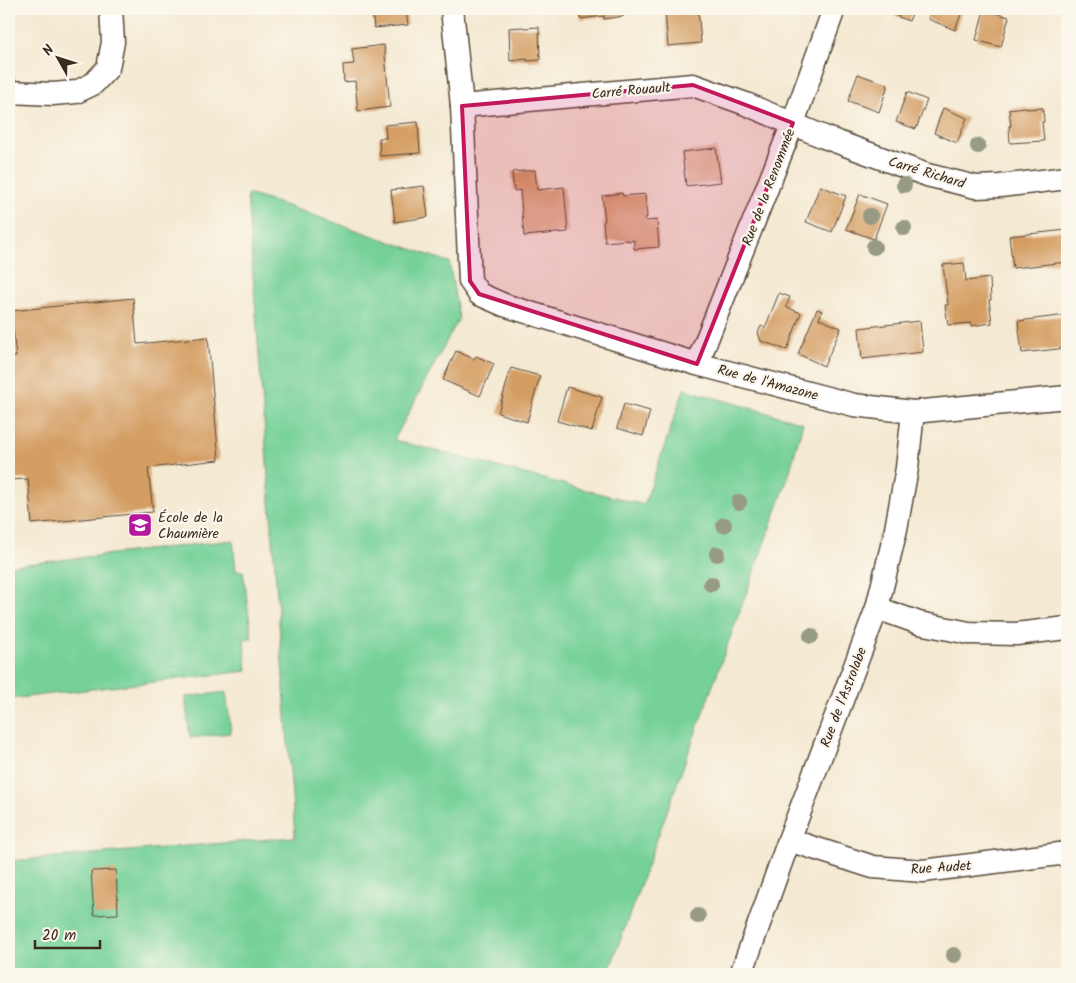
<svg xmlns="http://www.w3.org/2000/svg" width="1076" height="983" font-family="Kalam,sans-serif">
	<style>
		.green { fill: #76d198; stroke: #587e5b }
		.building { fill: #d49e63 }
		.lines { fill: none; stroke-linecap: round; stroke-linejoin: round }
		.street-casing { stroke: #574739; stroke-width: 25 }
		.street { stroke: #fff; stroke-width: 22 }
		.tree { fill: #989b83 }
		.marked { fill: #c2185b; fill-opacity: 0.2; stroke: #c2185b; stroke-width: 4; stroke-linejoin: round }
		.labels { text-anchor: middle; stroke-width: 4.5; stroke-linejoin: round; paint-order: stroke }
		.street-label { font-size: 14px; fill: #3b2a1e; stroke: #fbf7ec }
		.poi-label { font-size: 14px; fill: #3b2a1e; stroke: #fbf7ec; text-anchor: start }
	</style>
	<rect width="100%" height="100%" fill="#fbf7ec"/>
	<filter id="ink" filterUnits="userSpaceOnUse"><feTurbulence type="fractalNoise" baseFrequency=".02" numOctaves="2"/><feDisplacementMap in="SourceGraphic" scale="10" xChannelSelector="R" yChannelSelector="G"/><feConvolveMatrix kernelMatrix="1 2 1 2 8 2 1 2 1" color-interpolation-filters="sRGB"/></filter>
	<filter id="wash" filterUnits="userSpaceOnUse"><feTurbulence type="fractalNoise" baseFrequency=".0096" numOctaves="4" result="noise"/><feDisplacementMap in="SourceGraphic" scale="20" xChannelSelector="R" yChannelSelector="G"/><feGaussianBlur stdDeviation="1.12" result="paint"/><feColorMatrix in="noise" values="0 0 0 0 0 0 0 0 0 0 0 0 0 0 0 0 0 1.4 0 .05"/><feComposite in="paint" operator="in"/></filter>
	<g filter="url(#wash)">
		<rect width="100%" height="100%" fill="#f4e9d1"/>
		<!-- green -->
		<g class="green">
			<path d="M 247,194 L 281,204 L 449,262 L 459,318 L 394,440 L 644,505 L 684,389 L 803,423 L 788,478 L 608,974 L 9,974 L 9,861 L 295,837 Z"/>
			<path d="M 233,540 L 236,571 L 243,571 L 252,638 L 244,639 L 247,671 L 9,699 L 9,566 Z"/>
			<path d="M 226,692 L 231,733 L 190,738 L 185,697 Z"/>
		</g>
		<g id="blocks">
			<!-- building -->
			<g class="building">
				<path d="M 372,9 L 406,9 L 408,25 L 374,28 Z"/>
				<path d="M 579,9 L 623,9 L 624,16 L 604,19 L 604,16 L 580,19 Z"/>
				<path d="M 695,9 L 698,9 L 701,43 L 668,46 L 665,11 Z"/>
				<path d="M 885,9 L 914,9 L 909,21 L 884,11 Z"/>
				<path d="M 932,9 L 963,9 L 955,30 L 928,19 Z"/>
				<path d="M 984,10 L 1009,17 L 1001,47 L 976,40 Z"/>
				<path d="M 523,27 L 524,28 L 539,27 L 540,60 L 527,61 L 527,59 L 510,61 L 509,28 Z"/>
				<path d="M 384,45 L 390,107 L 358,111 L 355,81 L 344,82 L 343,65 L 354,64 L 352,49 Z"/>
				<path d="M 858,74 L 888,85 L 879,112 L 848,101 Z"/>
				<path d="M 907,92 L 927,100 L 916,129 L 896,122 Z"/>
				<path d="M 1026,107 L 1026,109 L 1043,108 L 1044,122 L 1042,122 L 1044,141 L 1010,143 L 1009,126 L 1011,126 L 1009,109 Z"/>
				<path d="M 943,108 L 967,118 L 957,143 L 934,133 Z"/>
				<path d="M 418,122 L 420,153 L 380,156 L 379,138 L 386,138 L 385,125 Z"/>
				<path d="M 716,148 L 721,182 L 686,186 L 682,152 Z"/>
				<path d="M 535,170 L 537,190 L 564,187 L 568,232 L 524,236 L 520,190 L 514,191 L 512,172 Z"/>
				<path d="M 424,186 L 428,217 L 395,222 L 391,190 Z"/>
				<path d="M 820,186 L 846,196 L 832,232 L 806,222 Z"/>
				<path d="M 622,193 L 623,196 L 645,194 L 647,217 L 645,218 L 646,221 L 657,220 L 659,247 L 634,249 L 634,240 L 628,241 L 627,240 L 605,242 L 603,222 L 605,221 L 602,196 Z"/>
				<path d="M 860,194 L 887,204 L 874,239 L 846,229 Z"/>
				<path d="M 1067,230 L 1067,262 L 1013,268 L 1009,236 Z"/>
				<path d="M 964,263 L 966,281 L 990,278 L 991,300 L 989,300 L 992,323 L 971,326 L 971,323 L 948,325 L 945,305 L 948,305 L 943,265 Z"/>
				<path d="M 779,293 L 790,297 L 786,307 L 801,313 L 787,350 L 761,341 L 758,333 L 761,326 L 765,328 Z"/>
				<path d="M 133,298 L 137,344 L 208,337 L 219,460 L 148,468 L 153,512 L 32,524 L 28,479 L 9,480 L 9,357 L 16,357 L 11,311 Z"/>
				<path d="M 817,309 L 822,311 L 819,319 L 841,328 L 824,366 L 798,354 Z"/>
				<path d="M 1067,315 L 1067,348 L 1022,353 L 1018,321 Z"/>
				<path d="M 920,321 L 923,352 L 862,359 L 859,328 Z"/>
				<path d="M 456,351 L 474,359 L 476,356 L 494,364 L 480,396 L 443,380 Z"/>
				<path d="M 511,368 L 540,376 L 527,422 L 498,413 Z"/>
				<path d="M 567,387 L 602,397 L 592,431 L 557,421 Z"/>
				<path d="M 624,404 L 650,411 L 643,436 L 617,428 Z"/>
				<path d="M 116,870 L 118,914 L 94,915 L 91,871 Z"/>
			</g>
		</g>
	</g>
	<g filter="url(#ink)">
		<use href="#blocks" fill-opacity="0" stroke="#574739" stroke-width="1"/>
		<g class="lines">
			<defs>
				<g id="street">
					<path d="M 452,9 L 462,106 L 470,281 L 479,294 L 504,305 L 697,364 L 854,405 L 913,412 L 1067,397"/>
					<path d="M 9,92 L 53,94 L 76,92 L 93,84 L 108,68 L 113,42 L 111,9"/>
					<path d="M 462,106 L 693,85 L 746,104 L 824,137 L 927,175 L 976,187 L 1000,186 L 1067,178"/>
					<path d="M 697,364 L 793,123 L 834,9"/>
					<path d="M 877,608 L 919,623 L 969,633 L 1016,634 L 1067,628"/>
					<path d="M 789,840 L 873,867 L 923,871 L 1067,853"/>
					<path d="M 741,974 L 789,840 L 877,608 L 896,529 L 907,468 L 913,412"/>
				</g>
			</defs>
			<!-- street casing -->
			<use href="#street" class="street-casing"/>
			<!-- street -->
			<use href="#street" class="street"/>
		</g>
		<!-- trees -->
		<g class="tree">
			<circle cx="978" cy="146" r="8"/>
			<circle cx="904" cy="185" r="8"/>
			<circle cx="870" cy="216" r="8"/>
			<circle cx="904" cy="228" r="8"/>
			<circle cx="874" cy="247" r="8"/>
			<circle cx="739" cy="502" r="8"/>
			<circle cx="724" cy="525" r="8"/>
			<circle cx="717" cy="554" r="8"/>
			<circle cx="711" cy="584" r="8"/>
			<circle cx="811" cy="636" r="8"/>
			<circle cx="698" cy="916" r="8"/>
			<circle cx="954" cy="955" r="8"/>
		</g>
	</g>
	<!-- marked area -->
	<path class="marked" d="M 693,85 L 793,123 L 697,364 L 479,294 L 470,281 L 462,106 Z"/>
	<!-- icons -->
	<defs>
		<symbol id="school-square" viewBox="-11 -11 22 22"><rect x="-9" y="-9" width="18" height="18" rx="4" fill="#b5179e" stroke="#fbf7ec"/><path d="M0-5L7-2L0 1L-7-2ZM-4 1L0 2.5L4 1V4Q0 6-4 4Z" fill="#fff"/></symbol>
	</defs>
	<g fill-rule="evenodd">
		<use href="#school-square" x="126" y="511" width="28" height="28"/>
	</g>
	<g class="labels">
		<!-- street labels -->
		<g class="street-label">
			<text transform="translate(631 90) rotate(-5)" y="5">Carré Rouault</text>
			<text transform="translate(927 172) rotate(17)" y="5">Carré Richard</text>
			<text transform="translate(768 187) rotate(-69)" y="5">Rue de la Renommée</text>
			<text transform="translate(768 382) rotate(15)" y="5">Rue de l'Amazone</text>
			<text transform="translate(843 697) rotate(-69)" y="5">Rue de l'Astrolabe</text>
			<text transform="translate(941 867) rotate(-4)" y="5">Rue Audet</text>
		</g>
		<!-- poi labels -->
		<g class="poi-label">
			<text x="158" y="522">École de la<tspan x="158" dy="16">Chaumière</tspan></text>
		</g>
	</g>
	<!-- margin -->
	<rect width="1076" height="983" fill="none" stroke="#fbf7ec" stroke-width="30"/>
	<!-- north arrow -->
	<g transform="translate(58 58) rotate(309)" stroke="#fbf7ec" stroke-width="4" paint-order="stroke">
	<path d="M0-4L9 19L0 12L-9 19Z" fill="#3b2a1e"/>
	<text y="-8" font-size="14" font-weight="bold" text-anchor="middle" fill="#3b2a1e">N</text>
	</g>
	<!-- scale -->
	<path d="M35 940v8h65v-8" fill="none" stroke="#3b2a1e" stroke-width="2.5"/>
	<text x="42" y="940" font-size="15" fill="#3b2a1e" stroke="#fbf7ec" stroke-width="4" paint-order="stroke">20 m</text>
</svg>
